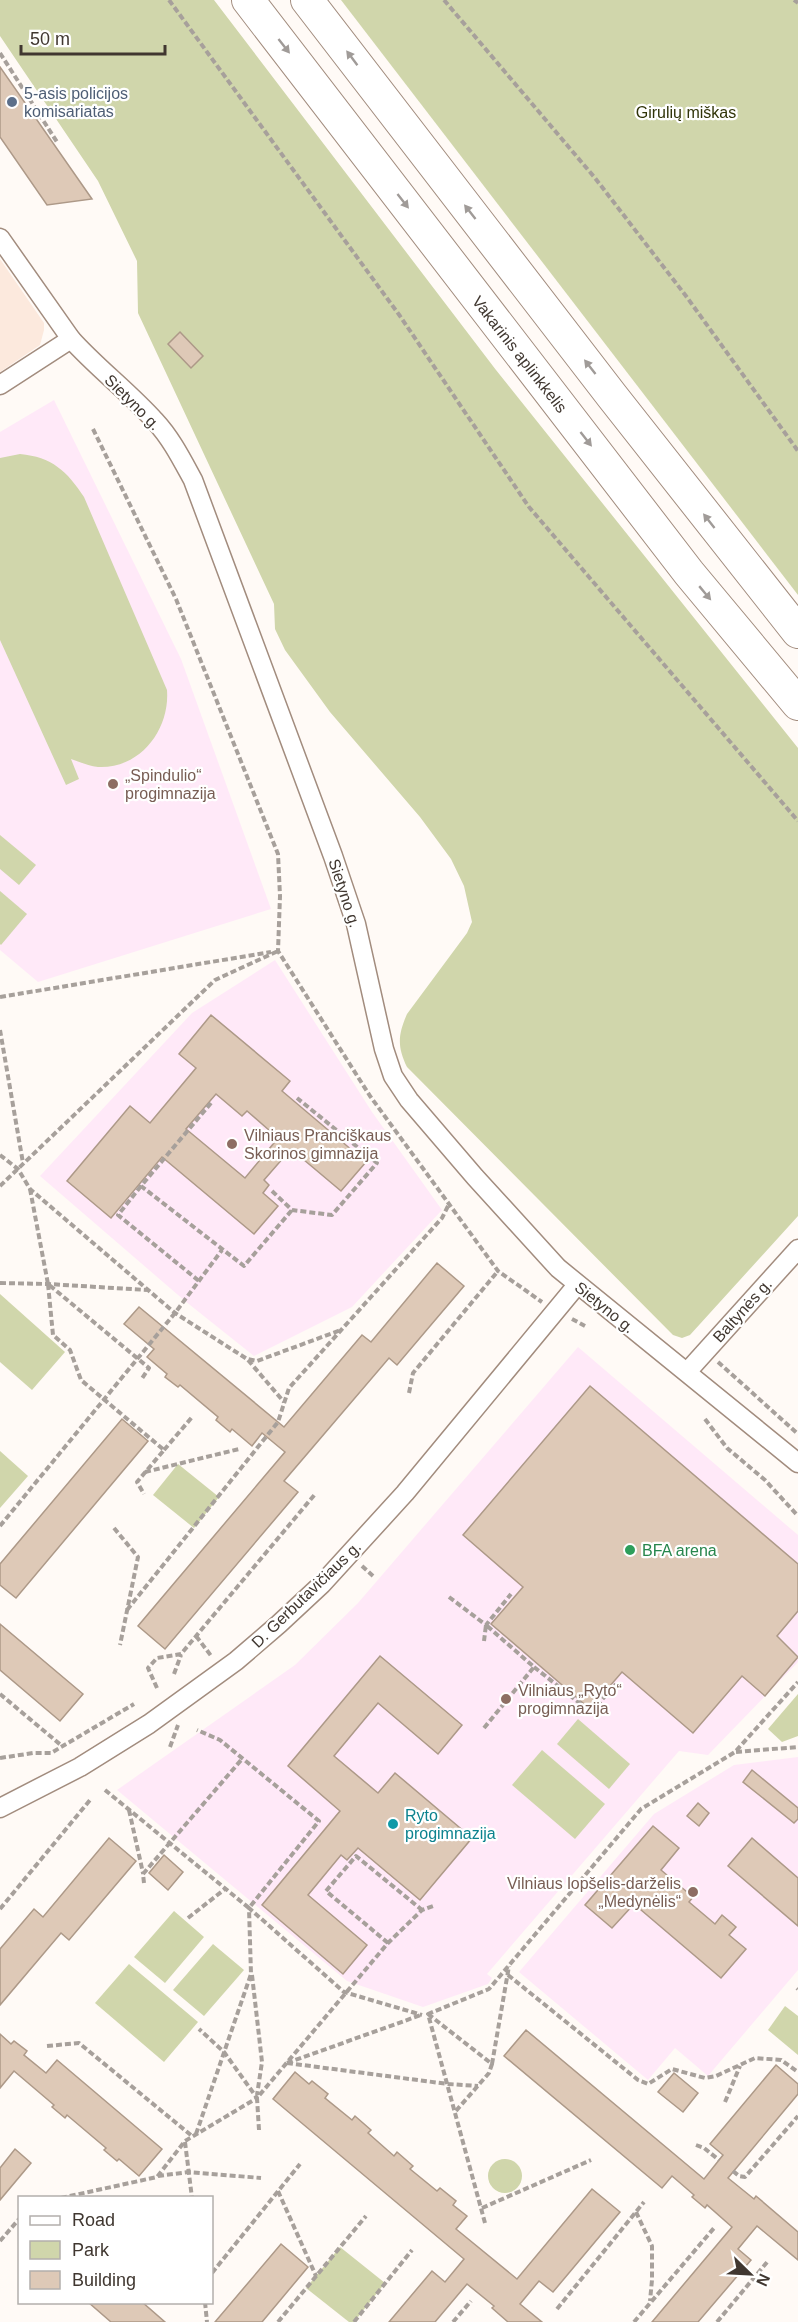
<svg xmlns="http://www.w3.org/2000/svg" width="798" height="2322" font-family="Arial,sans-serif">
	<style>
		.built { fill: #fce9dd }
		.education { fill: #ffe9f8 }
		.green { fill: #d0d6ab }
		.building { fill: #dec9b7; stroke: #ad9988; stroke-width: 1.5; fill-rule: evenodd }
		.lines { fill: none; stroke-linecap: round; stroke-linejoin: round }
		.minor-casing { stroke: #a28c7e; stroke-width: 21 }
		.trunk-casing { stroke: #a28c7e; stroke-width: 34 }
		.path { stroke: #a7a09b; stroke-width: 4; stroke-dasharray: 6 3; stroke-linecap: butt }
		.minor { stroke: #fff; stroke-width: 18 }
		.trunk { stroke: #fff; stroke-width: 32 }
		.oneway { fill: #a09b98 }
		.service-dot { fill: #5c6f8a; stroke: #fff; stroke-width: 2 }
		.education-dot { fill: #8d6e63; stroke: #fff; stroke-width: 2 }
		.leisure-dot { fill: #2e9e5b; stroke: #fff; stroke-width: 2 }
		.culture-dot { fill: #0f9aa8; stroke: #fff; stroke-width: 2 }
		.labels { text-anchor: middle; stroke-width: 4.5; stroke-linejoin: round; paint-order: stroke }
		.service-label { font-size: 16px; fill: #4e5e75; stroke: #fff; text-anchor: start }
		.park-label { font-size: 16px; fill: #303408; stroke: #fff }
		.street-label { font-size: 16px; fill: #403730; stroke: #fff }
		.education-label { font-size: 16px; fill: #785e54; stroke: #fff; text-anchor: start }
		.leisure-label { font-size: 16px; fill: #27864d; stroke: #fff; text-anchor: start }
		.culture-label { font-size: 16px; fill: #0d838f; stroke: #fff; text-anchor: start }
	</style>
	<rect width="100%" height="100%" fill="#fffaf6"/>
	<!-- built -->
	<path class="built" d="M 0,259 L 44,323 L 44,330 L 40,345 L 0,372 Z"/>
	<!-- education -->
	<g class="education">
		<path d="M 54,400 L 181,659 L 271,909 L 38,982 L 0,950 L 0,432 Z"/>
		<path d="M 275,960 L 372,1112 L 442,1210 L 352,1307 L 254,1356 L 185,1301 L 40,1176 L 192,1013 Z"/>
		<path d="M 578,1347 L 798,1535 L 798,1662 L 708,1755 L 679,1751 L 487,1974 L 492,1978 L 488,1984 L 423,2007 L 347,1981 L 117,1790 L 295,1665 L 358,1603 Z"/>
		<path d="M 798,1757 L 798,1970 L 708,2076 L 675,2048 L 648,2080 L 519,1972 L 654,1814 L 734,1765 Z"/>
	</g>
	<!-- green -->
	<g class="green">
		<path d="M 0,0 L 214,0 L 496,370 L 798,748 L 798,1216 L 690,1335 L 682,1338 L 673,1335 L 407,1067 C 397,1046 398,1035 407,1014 L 467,933 L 472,922 L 464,886 L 451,859 L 420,817 L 330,712 L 285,650 L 275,629 L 274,604 L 138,313 L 137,261 L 98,181 L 0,36 Z"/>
		<path d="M 341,0 L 798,0 L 798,595 Z"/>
		<path d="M 20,454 C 52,457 67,471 84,497 L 167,690 C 170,730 140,769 98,767 C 88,766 80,762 71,759 L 79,779 L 66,785 L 0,640 L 0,458 Z"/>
		<path d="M 0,835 L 36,865 L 19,885 L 0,869 Z"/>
		<path d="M 0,891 L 27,914 L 1,945 L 0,944 Z"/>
		<path d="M 0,1294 L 65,1352 L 32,1390 L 0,1362 Z"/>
		<path d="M 0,1451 L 28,1476 L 0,1508 Z"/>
		<path d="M 178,1464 L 219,1497 L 194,1528 L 153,1495 Z"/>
		<path d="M 798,1694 L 798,1736 L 782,1742 L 768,1729 Z"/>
		<path d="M 578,1719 L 630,1764 L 609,1789 L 557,1744 Z"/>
		<path d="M 542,1750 L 605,1804 L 575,1839 L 512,1785 Z"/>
		<path d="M 174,1911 L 204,1937 L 165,1983 L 134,1957 Z"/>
		<path d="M 213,1944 L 244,1970 L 204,2016 L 173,1990 Z"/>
		<path d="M 129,1964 L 198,2022 L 164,2062 L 95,2003 Z"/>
		<path d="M 785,2006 L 798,2016 L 798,2055 L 768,2030 Z"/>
		<circle cx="505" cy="2176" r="17"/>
		<path d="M 340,2247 L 385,2283 L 354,2322 L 349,2322 L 306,2288 Z"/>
	</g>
	<!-- building -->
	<g class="building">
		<path d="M 0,67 L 92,199 L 47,205 L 0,137 Z"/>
		<path d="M 180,332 L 203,356 L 191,368 L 168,344 Z"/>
		<path d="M 211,1015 L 290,1081 L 282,1091 L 366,1162 L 341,1191 L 291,1149 L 264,1180 L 269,1185 L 263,1193 L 278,1206 L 254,1234 L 162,1157 L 111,1218 L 67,1181 L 130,1106 L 150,1123 L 196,1068 L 179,1054 ZM 216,1094 L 242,1116 L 247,1111 L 278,1138 L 245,1178 L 186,1129 Z"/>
		<path d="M 437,1263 L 464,1286 L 397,1365 L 389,1358 L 284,1481 L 298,1492 L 165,1649 L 138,1626 L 285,1452 L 262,1433 L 252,1446 L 232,1429 L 230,1432 L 216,1420 L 218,1417 L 180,1385 L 178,1387 L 165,1377 L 167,1374 L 147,1357 L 154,1349 L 124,1324 L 139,1307 L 284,1427 L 362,1335 L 371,1342 Z"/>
		<path d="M 590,1386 L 798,1564 L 798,1611 L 777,1636 L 798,1657 L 765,1696 L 742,1676 L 693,1733 L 622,1672 L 590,1709 L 491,1624 L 523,1587 L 463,1535 Z"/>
		<path d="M 122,1419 L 148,1441 L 16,1598 L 0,1585 L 0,1564 Z"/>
		<path d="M 0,1624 L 83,1694 L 60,1721 L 0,1670 Z"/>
		<path d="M 380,1656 L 462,1725 L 438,1754 L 378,1703 L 334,1756 L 378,1793 L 395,1773 L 472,1838 L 420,1900 L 358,1848 L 347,1860 L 341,1855 L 308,1895 L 367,1945 L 343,1974 L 262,1905 L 340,1811 L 288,1766 Z"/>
		<path d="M 752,1770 L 798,1808 L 798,1819 L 794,1823 L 743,1782 Z"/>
		<path d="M 698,1803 L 709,1813 L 699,1826 L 687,1816 Z"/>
		<path d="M 653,1826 L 679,1848 L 661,1870 L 693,1897 L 689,1902 L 715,1924 L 722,1915 L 736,1927 L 729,1935 L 746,1949 L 721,1978 L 634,1904 L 612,1928 L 585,1905 Z"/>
		<path d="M 109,1838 L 136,1861 L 69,1940 L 61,1933 L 0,2005 L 0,1949 L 34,1909 L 43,1917 Z"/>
		<path d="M 752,1838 L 798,1878 L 798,1926 L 728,1866 Z"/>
		<path d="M 164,1855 L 183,1872 L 168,1890 L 149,1873 Z"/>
		<path d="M 526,2030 L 704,2179 L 723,2155 L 710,2144 L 776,2065 L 798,2084 L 798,2094 L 728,2178 L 754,2199 L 756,2196 L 798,2232 L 798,2260 L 757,2226 L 738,2249 L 751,2260 L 698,2322 L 652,2322 L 732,2227 L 707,2205 L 705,2208 L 692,2197 L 694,2195 L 672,2176 L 662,2188 L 504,2056 Z"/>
		<path d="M 0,2034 L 11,2044 L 14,2041 L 27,2051 L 24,2055 L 46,2073 L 57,2060 L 162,2149 L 139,2176 L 119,2159 L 117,2161 L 104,2150 L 106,2148 L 67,2115 L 65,2118 L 52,2107 L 54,2105 L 14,2071 L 0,2088 Z"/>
		<path d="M 295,2072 L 309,2084 L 312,2081 L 328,2094 L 325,2098 L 352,2120 L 355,2116 L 371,2130 L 368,2133 L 394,2156 L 397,2152 L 413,2166 L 410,2169 L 437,2191 L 440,2188 L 456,2201 L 453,2205 L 467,2216 L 456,2229 L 517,2279 L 592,2189 L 620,2212 L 553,2292 L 539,2281 L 520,2304 L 542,2322 L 508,2322 L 492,2308 L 494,2306 L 467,2284 L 435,2322 L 389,2322 L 432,2271 L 445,2282 L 464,2259 L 273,2099 Z"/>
		<path d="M 674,2073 L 698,2093 L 683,2112 L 658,2092 Z"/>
		<path d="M 15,2149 L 31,2163 L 0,2200 L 0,2168 Z"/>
		<path d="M 281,2244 L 308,2267 L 262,2322 L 215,2322 Z"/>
		<path d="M 88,2302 L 142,2302 L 165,2322 L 111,2322 Z"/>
	</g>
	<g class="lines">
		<defs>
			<g id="minor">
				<path d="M 0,238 L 71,339 C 97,368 129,392 155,421 C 171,438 182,460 193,480 L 333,856 L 356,924 L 384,1049 L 393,1076 L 409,1100 L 475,1177 L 558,1268 L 798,1463"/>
				<path d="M 0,385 L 71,339"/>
				<path d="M 687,1372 L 798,1249"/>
				<path d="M 0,1808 L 80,1767 L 149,1724 L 236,1661 L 279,1624 L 322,1584 L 405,1493 L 577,1285"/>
			</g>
			<g id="trunk">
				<path d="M 248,0 L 689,573 L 798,704"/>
				<path d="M 307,0 L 612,396 L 798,632"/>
			</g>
		</defs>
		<!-- minor casing -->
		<use href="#minor" class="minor-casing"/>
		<!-- trunk casing -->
		<use href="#trunk" class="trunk-casing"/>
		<!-- path -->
		<g class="path">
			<path d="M 169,0 L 400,316 L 529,507 L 798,821"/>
			<path d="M 444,0 L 595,178 L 686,296 L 798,451"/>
			<path d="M 794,0 L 798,3"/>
			<path d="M 0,53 L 57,142"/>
			<path d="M 93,429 L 176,599 L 278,854 L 280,896 L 278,951 L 370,1096 L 498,1271 L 542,1302"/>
			<path d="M 0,997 L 271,952"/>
			<path d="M 0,1030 L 23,1163"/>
			<path d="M 211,1103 L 141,1186 L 244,1266 L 292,1210"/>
			<path d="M 0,1155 L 18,1169 L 30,1189 L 175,1313 L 247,1359 L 257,1361 L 341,1330"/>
			<path d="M 0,1186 L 215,980 L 278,951"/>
			<path d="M 141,1186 L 118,1215 L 199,1281"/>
			<path d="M 30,1189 L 48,1284 L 149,1368 L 141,1380"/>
			<path d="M 272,1191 L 292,1210 L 332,1215 L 377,1163 L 297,1098"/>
			<path d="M 0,1283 L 48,1284 L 147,1290"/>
			<path d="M 48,1284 L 53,1335 L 70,1350 L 81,1380 L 164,1450 L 137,1482 L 144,1494"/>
			<path d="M 572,1319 L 585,1326"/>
			<path d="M 248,1360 L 284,1402"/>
			<path d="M 718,1362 L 798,1434"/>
			<path d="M 409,1393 L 413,1373 L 498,1271"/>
			<path d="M 705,1419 L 727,1448 L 765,1480 L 798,1516"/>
			<path d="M 164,1450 L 193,1416"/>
			<path d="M 145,1472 L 239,1449"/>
			<path d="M 0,1526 L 175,1313 L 222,1250"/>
			<path d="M 114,1528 L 138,1557 L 120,1645"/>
			<path d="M 362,1566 L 373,1576"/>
			<path d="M 449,1597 L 486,1625 L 511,1594"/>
			<path d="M 127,1610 L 278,1422 L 289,1388 L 442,1218 L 449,1204"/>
			<path d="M 196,1636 L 212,1657"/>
			<path d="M 534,1667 L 591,1712 L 616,1684"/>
			<path d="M 174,1674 L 181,1655"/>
			<path d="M 157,1688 L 148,1668 L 157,1658 L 181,1654 L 316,1493"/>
			<path d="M 0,1694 L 62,1746"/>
			<path d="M 484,1728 L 534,1667 L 486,1625 L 484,1641"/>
			<path d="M 170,1747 L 178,1725"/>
			<path d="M 736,1752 L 798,1747"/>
			<path d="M 0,1758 L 33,1753 L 51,1753 L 134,1704"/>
			<path d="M 105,1790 L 249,1908 L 319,1821 L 220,1740 L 197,1730"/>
			<path d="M 129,1810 L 143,1873"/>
			<path d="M 144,1883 L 143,1874 L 242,1759"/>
			<path d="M 0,1909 L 90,1800"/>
			<path d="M 188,1918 L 225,1889"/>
			<path d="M 388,1943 L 326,1891 L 356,1856 L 422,1910"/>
			<path d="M 252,1975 L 262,2062 L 257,2095"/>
			<path d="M 508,1975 L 638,2080 L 648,2084 L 672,2069 L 705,2078 L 716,2076 L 755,2058 L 781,2060 L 798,2072"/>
			<path d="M 797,1988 L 798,1989"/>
			<path d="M 428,2014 L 492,2064 L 489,2073 L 455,2112"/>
			<path d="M 47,2046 L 79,2043 L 192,2136"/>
			<path d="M 287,2063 L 421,2015"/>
			<path d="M 287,2063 L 448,2084 L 478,2086"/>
			<path d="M 492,2064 L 509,1966"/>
			<path d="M 725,2102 L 740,2066"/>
			<path d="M 259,2130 L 257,2098 L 388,1943 L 422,1910 L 433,1906"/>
			<path d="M 196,2134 L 251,1974 L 249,1908 L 344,1992 L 422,2015"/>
			<path d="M 185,2142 L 192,2198"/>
			<path d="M 696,2145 L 704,2148 L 719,2160"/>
			<path d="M 733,2171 L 739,2176 L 745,2177 L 798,2116"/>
			<path d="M 158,2176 L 189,2172 L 261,2178"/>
			<path d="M 278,2191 L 316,2276"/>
			<path d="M 61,2198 L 157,2177 L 185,2141 L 257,2098 L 224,2052 L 199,2029"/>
			<path d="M 482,2208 L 591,2160"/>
			<path d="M 636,2212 L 652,2246 L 652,2280 L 650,2301"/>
			<path d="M 485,2223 L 428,2014 L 489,1989 L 641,1809 L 735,1752 L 798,1682"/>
			<path d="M 0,2241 L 20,2218"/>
			<path d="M 212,2273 L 300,2164"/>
			<path d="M 205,2302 L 207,2322"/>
			<path d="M 557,2309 L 644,2202"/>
			<path d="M 278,2322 L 366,2216"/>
			<path d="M 354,2322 L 412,2250"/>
			<path d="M 453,2322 L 471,2301"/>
			<path d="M 634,2322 L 714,2228"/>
			<path d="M 717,2322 L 768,2261"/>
		</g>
		<!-- minor -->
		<use href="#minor" class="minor"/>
		<!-- trunk -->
		<use href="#trunk" class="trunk"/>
	</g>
	<!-- one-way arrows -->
	<defs><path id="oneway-solid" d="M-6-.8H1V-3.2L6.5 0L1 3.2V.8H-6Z" transform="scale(1.5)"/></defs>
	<g class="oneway">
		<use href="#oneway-solid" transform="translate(284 46) rotate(52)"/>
		<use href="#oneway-solid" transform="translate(352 58) rotate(-127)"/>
		<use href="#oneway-solid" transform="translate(403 201) rotate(52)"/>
		<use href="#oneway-solid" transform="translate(470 212) rotate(-128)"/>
		<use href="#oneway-solid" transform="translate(590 367) rotate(-128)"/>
		<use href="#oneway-solid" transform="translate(586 439) rotate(52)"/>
		<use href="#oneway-solid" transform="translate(709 521) rotate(-128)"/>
		<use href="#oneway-solid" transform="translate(705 593) rotate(50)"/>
	</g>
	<!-- markers -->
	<circle class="service-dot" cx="12" cy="102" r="6"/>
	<g class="education-dot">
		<circle cx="113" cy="784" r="6"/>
		<circle cx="232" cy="1144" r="6"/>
		<circle cx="506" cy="1699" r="6"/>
		<circle cx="693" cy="1892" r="6"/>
	</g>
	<circle class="leisure-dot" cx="630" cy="1550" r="6"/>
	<circle class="culture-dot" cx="393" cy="1824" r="6"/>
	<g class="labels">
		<!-- service labels -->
		<g class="service-label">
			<text x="24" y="99">5-asis policijos<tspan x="24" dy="18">komisariatas</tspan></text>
		</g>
		<!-- park labels -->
		<g class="park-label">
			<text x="686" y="118">Girulių miškas</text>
		</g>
		<!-- street labels -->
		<g class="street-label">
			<text transform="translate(520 354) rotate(52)" y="6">Vakarinis aplinkkelis</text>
			<text transform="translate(133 402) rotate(45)" y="6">Sietyno g.</text>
			<text transform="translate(345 893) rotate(72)" y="6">Sietyno g.</text>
			<text transform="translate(605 1307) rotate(39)" y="6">Sietyno g.</text>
			<text transform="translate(742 1310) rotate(-48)" y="6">Baltynės g.</text>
			<text transform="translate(306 1594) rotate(-44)" y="6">D. Gerbutavičiaus g.</text>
		</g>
		<!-- education labels -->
		<g class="education-label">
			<text x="125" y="781">„Spindulio“<tspan x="125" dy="18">progimnazija</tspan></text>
			<text x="244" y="1141">Vilniaus Pranciškaus<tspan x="244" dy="18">Skorinos gimnazija</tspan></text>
			<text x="518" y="1696">Vilniaus „Ryto“<tspan x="518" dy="18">progimnazija</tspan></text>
			<text x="681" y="1889" text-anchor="end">Vilniaus lopšelis-darželis<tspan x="681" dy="18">„Medynėlis“</tspan></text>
		</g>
		<!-- leisure labels -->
		<g class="leisure-label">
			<text x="642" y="1556">BFA arena</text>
		</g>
		<!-- culture labels -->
		<g class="culture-label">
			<text x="405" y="1821">Ryto<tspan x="405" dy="18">progimnazija</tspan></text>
		</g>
	</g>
	<!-- legend -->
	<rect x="18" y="2196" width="195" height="108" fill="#ffffff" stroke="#b3afac" stroke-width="1.5"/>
	<rect x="30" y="2216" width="30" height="9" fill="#ffffff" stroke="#b3afac" stroke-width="1.5"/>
	<text x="72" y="2226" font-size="18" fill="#403730">Road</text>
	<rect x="30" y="2241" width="30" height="18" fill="#d0d6ab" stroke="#b3afac" stroke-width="1.5"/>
	<text x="72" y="2256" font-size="18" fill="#403730">Park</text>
	<rect x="30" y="2271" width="30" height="18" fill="#dec9b7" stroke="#b3afac" stroke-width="1.5"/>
	<text x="72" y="2286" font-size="18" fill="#403730">Building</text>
	<!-- north arrow -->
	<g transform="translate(750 2274) rotate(114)" stroke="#ffffff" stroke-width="4.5" paint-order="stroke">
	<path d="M0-4.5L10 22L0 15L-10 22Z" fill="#403730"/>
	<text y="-9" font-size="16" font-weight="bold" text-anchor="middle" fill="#403730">N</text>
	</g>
	<!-- scale -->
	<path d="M21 45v9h144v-9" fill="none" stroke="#403730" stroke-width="3"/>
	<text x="30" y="45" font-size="18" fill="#403730" stroke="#ffffff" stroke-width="4.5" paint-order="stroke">50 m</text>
</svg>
